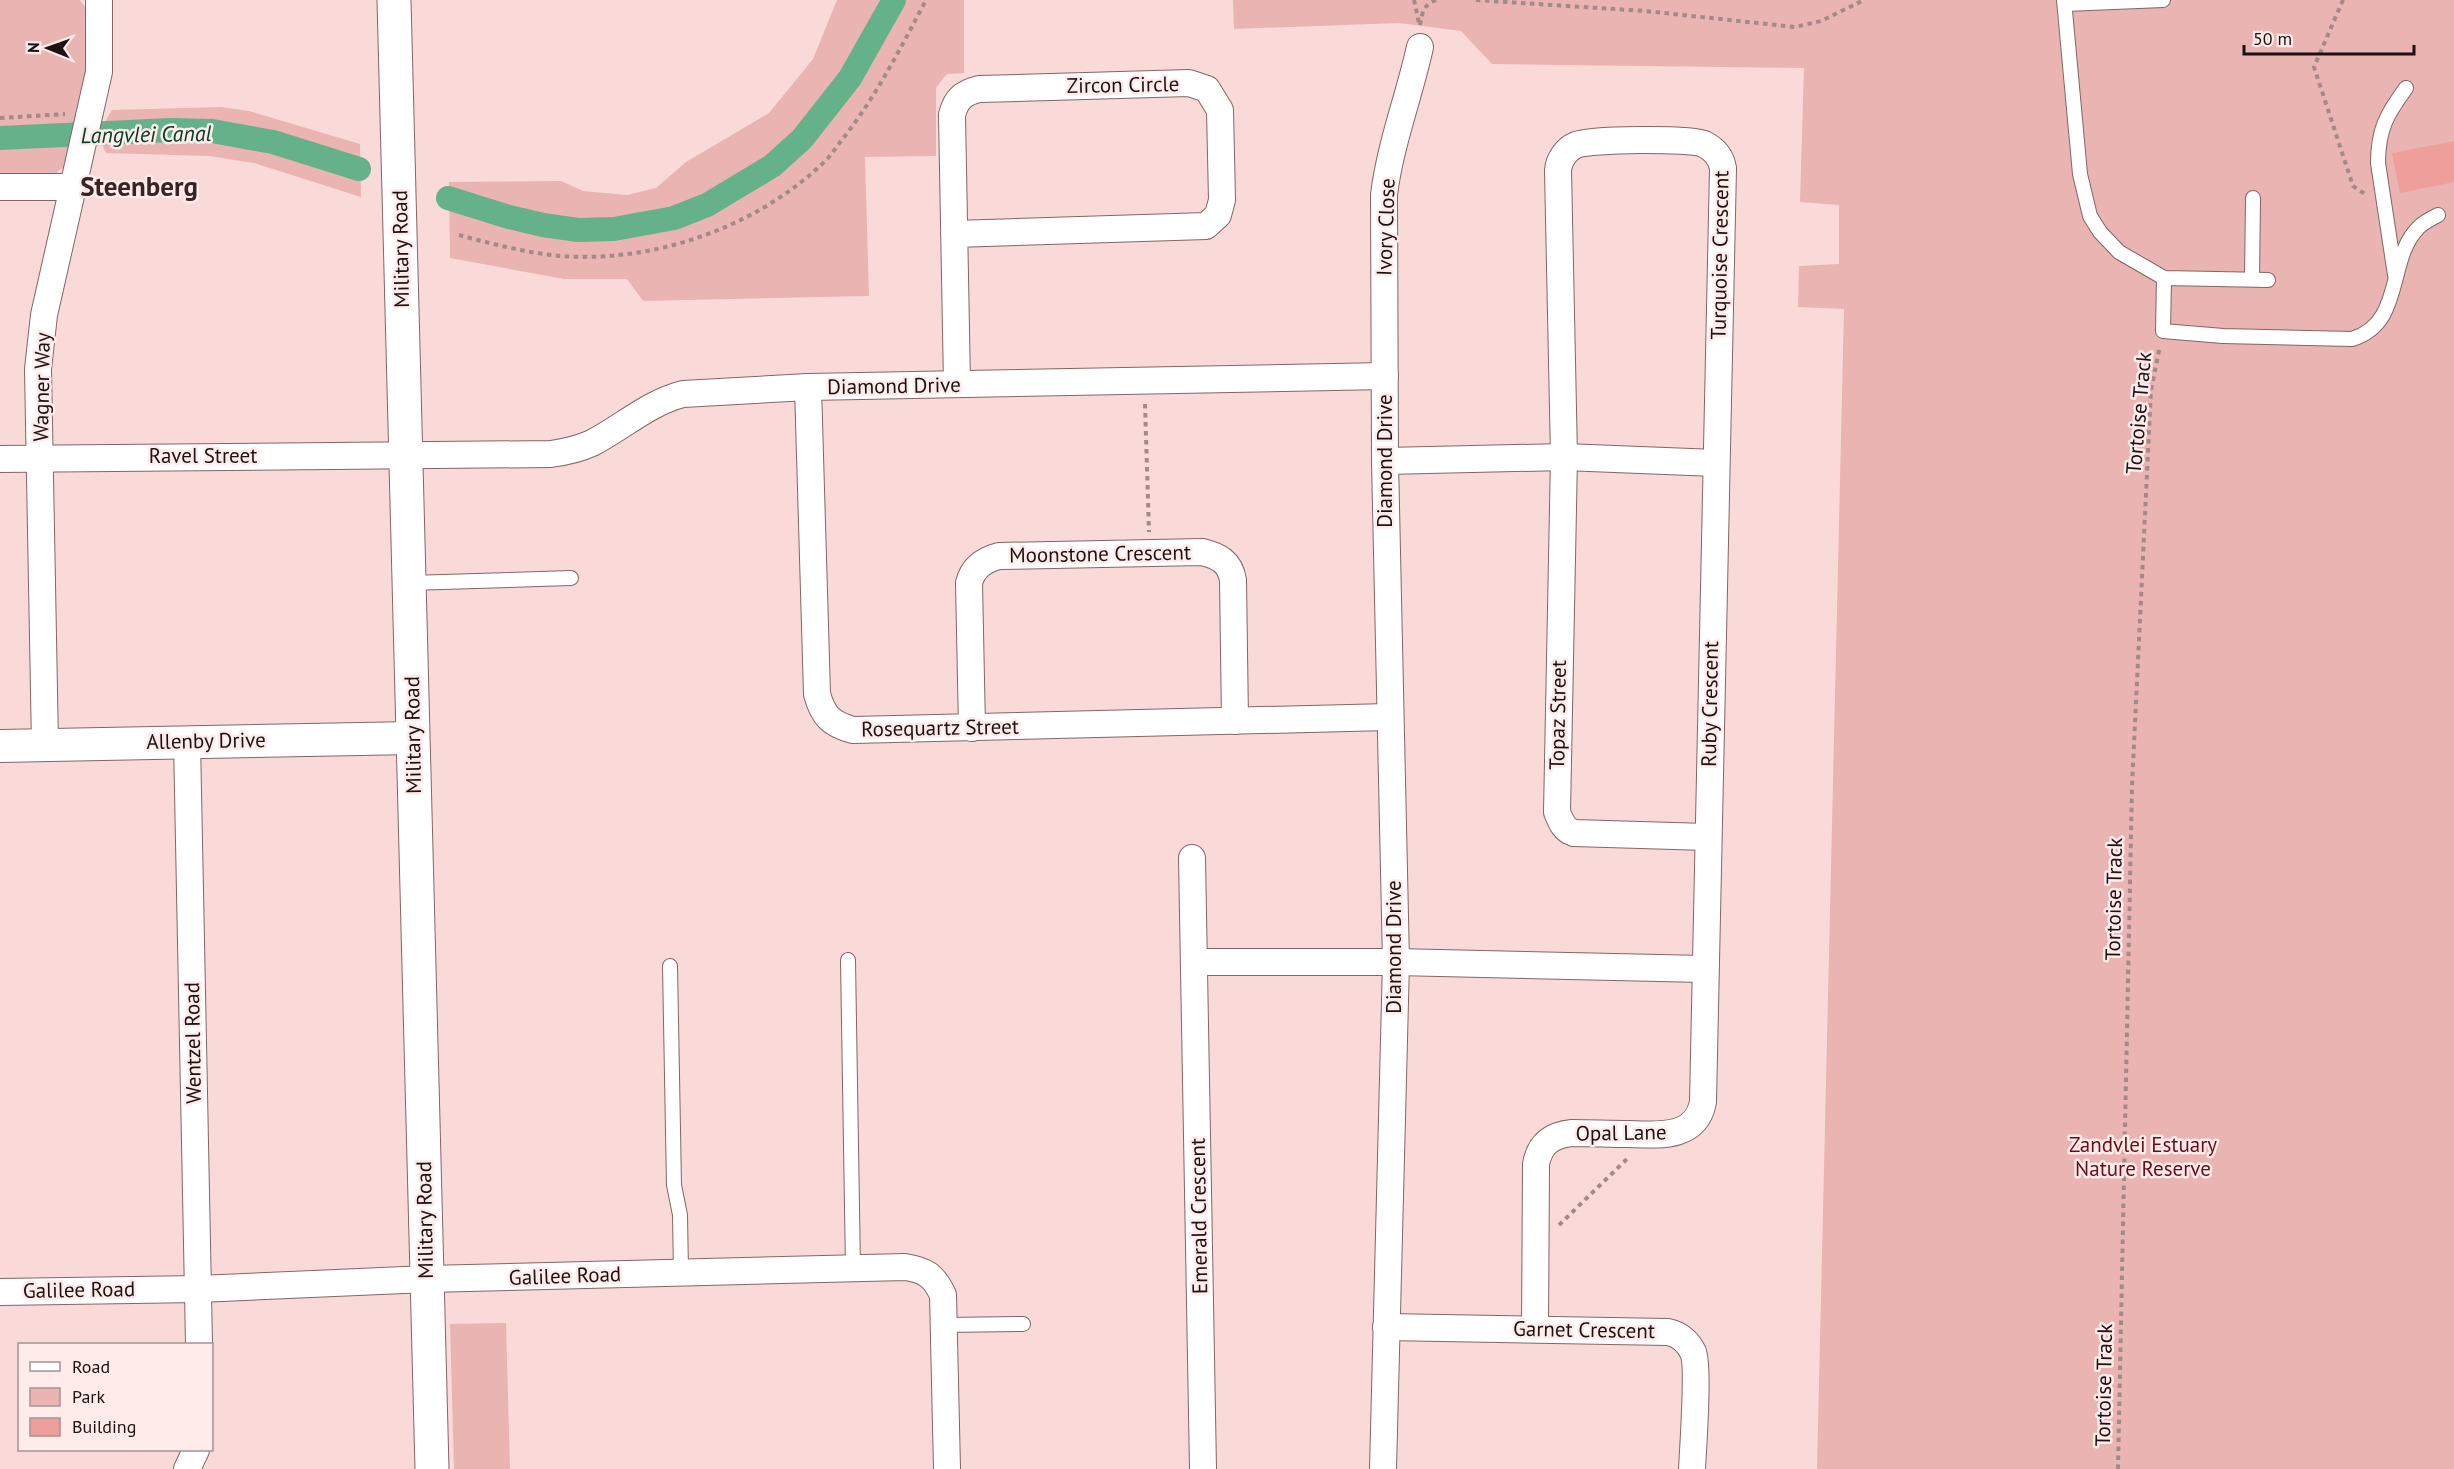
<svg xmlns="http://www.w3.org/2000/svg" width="2454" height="1469" font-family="'PT Sans',sans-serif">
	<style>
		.green { fill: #e9b4b1 }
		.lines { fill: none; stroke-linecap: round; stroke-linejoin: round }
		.canal { stroke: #65b18a; stroke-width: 24 }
		.building { fill: #ef9f9b }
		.service-casing { stroke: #826665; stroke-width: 16 }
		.minor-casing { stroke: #826665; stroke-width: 28 }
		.tertiary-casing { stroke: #826665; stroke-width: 34 }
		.secondary-casing { stroke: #826665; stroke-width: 35 }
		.path { stroke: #a28a89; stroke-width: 4; stroke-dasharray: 4.5 4.5; stroke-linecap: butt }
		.service { stroke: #fff; stroke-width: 14 }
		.minor { stroke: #fff; stroke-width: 26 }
		.tertiary { stroke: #fff; stroke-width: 32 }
		.secondary { stroke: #fff; stroke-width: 33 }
		.labels { text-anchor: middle; stroke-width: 5; stroke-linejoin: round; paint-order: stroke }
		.street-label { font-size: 21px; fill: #1d1212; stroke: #ffebea }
		.park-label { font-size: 21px; fill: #6a0b16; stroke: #ffebea }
		.water-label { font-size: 22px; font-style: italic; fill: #004128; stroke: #ffebea }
		.district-label { font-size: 27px; font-weight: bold; fill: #3a2322; stroke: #ffebea }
	</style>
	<rect width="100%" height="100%" fill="#fadad8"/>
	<!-- green -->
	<g class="green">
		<path d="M 0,0 L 80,0 L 88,11 L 90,65 L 65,167 L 58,171 L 56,177 L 0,178 Z"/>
		<path d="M 837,0 L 964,0 L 964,73 L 948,74 L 944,77 L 936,88 L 936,156 L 865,157 L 869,296 L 643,301 L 627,279 L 564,279 L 450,258 L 449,182 L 561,181 L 583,191 L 627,195 L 656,188 L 686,162 L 769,113 L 813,59 Z"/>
		<path d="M 1233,0 L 2454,0 L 2454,1469 L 1817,1469 L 1844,309 L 1798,307 L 1799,266 L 1839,264 L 1839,205 L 1800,202 L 1804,68 L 1492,64 L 1461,31 L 1399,23 L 1234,29 Z"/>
		<path d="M 221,107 L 249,111 L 360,144 L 361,197 L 254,163 L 209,156 L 106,153 C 97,137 103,124 112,110 Z"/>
		<path d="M 506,1323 L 510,1469 L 454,1469 L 450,1324 Z"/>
	</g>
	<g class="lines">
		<!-- canal -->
		<g class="canal">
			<path d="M 0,138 L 171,130 L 212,131 L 273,142 L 359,169"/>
			<path d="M 448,198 L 509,217 L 543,225 L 578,230 L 614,229 L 674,218 L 707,205 L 772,166 L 802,139 L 850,78 L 894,0"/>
		</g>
	</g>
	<!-- building -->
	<path class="building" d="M 2454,141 L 2454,182 L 2400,193 L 2392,153 Z"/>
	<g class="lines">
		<defs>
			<g id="service">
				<path d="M 2064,0 L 2080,174 L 2090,216 L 2100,232 L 2119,252 L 2164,278 L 2268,280"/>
				<path d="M 2065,4 L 2163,0"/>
				<path d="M 2395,275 L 2378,163 C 2378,129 2387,114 2406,88"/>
				<path d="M 2164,278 L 2163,331 L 2223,336 L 2352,339 C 2405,323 2386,259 2419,227 C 2424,222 2432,218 2438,215"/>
				<path d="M 2252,279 L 2253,198"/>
				<path d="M 409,583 L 571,578"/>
				<path d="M 848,960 L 853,1269"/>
				<path d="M 670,966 L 674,1185 L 680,1215 L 681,1272"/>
				<path d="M 944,1325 L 1023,1324"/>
			</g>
			<g id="minor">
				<path d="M 0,187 L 73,187"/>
				<path d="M 954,234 L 1206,226 L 1218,215 L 1222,200 L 1220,110 L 1207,89 L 1189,83 L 979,89 C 963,93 956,99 952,115 L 957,384"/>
				<path d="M 808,387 L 817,694 C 823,716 831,724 853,730 L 1389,717"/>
				<path d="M 0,459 L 551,454 C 565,452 579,449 592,443 C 623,427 648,403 683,394 L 808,387 L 1385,376"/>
				<path d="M 1385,461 L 1564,457 L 1716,463"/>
				<path d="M 972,728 L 969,583 C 973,567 984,560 999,556 L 1202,552 C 1219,556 1230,562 1233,580 L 1235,721"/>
				<path d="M 187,741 L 199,1344"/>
				<path d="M 45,745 L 38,369 L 44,315 L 99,72 L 99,0"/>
				<path d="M 1192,858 L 1203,1469"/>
				<path d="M 1195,962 L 1396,962 L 1704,969"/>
				<path d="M 0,1292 L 199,1289 L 427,1279 L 905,1267 C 926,1270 934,1276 943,1295 L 947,1469"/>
				<path d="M 1386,1327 L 1668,1332 C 1679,1334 1688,1342 1693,1352 C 1699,1365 1693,1449 1692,1469"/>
				<path d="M 1535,1329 L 1536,1164 C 1540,1143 1552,1135 1572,1133 C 1591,1133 1610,1134 1629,1134 C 1659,1135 1696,1139 1703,1102 L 1723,168 C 1721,157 1714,149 1704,144 C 1691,138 1589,139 1576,145 C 1566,149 1559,160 1558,170 L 1564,457 L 1557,812 C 1561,822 1564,830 1574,833 L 1707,837"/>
				<path d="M 187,1469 L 196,1450"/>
				<path d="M 1383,1469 L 1396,962 L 1385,461 L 1384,195 C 1390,145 1409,97 1420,47"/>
			</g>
			<path id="tertiary" d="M 0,746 L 413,738"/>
			<path id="secondary" d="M 394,0 L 432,1469"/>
		</defs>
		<!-- service casing -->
		<use href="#service" class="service-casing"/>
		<!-- minor casing -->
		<use href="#minor" class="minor-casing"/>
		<!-- tertiary casing -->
		<use href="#tertiary" class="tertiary-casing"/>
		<!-- secondary casing -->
		<use href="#secondary" class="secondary-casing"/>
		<!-- path -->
		<g class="path">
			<path d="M 1414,0 L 1419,23"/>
			<path d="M 1476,0 L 1645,11 L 1795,27 L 1821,21 L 1864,0"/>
			<path d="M 2343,0 L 2314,67 L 2353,186 L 2365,194"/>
			<path d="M 1420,25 C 1422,13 1424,4 1436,0"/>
			<path d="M 0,118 L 65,114"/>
			<path d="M 459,235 C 492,244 527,253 561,256 C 653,263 754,228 821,165 C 829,158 835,149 841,141 C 876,97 900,49 926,0"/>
			<path d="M 1145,404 L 1149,532"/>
			<path d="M 1559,1225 L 1629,1157"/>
			<path d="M 2118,1469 L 2132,786 L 2151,390 L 2160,346"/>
		</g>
		<!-- service -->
		<use href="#service" class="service"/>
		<!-- minor -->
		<use href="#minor" class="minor"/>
		<!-- tertiary -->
		<use href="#tertiary" class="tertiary"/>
		<!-- secondary -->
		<use href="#secondary" class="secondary"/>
	</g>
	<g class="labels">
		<!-- street labels -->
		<g class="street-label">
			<text transform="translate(1123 85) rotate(-1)" y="7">Zircon Circle</text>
			<text transform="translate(1386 227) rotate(-88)" y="7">Ivory Close</text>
			<text transform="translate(401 249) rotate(-91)" y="7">Military Road</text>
			<text transform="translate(1720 255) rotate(-89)" y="7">Turquoise Crescent</text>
			<text transform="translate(894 386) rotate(-1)" y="7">Diamond Drive</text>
			<text transform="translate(42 387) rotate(-89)" y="7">Wagner Way</text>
			<text transform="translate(2139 413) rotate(-85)" y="7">Tortoise Track</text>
			<text x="203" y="463">Ravel Street</text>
			<text transform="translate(1385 461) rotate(-90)" y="7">Diamond Drive</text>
			<text transform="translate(1100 554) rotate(-1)" y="7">Moonstone Crescent</text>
			<text transform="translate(1710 704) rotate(-89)" y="7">Ruby Crescent</text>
			<text transform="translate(1558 715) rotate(-89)" y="7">Topaz Street</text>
			<text transform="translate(940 728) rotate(-1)" y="7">Rosequartz Street</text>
			<text transform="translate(413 735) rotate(-91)" y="7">Military Road</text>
			<text transform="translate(206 741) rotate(-1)" y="7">Allenby Drive</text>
			<text transform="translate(2114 899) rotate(-89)" y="7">Tortoise Track</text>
			<text transform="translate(1394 947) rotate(-90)" y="7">Diamond Drive</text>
			<text transform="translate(193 1043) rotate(-91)" y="7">Wentzel Road</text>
			<text transform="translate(1621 1133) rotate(-1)" y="7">Opal Lane</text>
			<text transform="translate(1199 1216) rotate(-91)" y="7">Emerald Crescent</text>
			<text transform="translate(425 1220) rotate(-91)" y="7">Military Road</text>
			<text transform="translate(565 1276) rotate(-2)" y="7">Galilee Road</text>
			<text transform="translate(79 1290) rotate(-1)" y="7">Galilee Road</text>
			<text transform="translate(1584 1330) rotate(1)" y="7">Garnet Crescent</text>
			<text transform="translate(2104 1385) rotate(-89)" y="7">Tortoise Track</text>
		</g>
		<!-- park labels -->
		<g class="park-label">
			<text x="2143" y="1152">Zandvlei Estuary<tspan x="2143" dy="24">Nature Reserve</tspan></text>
		</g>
		<!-- water labels -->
		<g class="water-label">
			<text transform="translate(146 134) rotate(-1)" y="8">Langvlei Canal</text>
		</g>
		<!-- district labels -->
		<g class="district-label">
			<text x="139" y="196">Steenberg</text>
		</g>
	</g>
	<!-- legend -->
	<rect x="18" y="1343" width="195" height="108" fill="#ffebea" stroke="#a59494" stroke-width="1.5"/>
	<rect x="30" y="1362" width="30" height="9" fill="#ffffff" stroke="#a59494" stroke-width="1.5"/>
	<text x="72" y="1373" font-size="18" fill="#1d1212">Road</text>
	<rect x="30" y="1388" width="30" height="18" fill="#e9b4b1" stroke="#a59494" stroke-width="1.5"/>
	<text x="72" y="1403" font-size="18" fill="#1d1212">Park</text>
	<rect x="30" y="1418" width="30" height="18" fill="#ef9f9b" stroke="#a59494" stroke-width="1.5"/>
	<text x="72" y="1433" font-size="18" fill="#1d1212">Building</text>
	<!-- north arrow -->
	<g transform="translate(48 48) rotate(271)" stroke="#ffebea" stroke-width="4.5" paint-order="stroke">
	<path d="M0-4.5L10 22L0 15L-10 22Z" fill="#1d1212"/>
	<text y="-9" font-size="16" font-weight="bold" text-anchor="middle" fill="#1d1212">N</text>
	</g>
	<!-- scale -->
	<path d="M2244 45v9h170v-9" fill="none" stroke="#1d1212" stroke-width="3"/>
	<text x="2253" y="45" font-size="18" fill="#1d1212" stroke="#ffebea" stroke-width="4.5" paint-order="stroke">50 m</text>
</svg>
